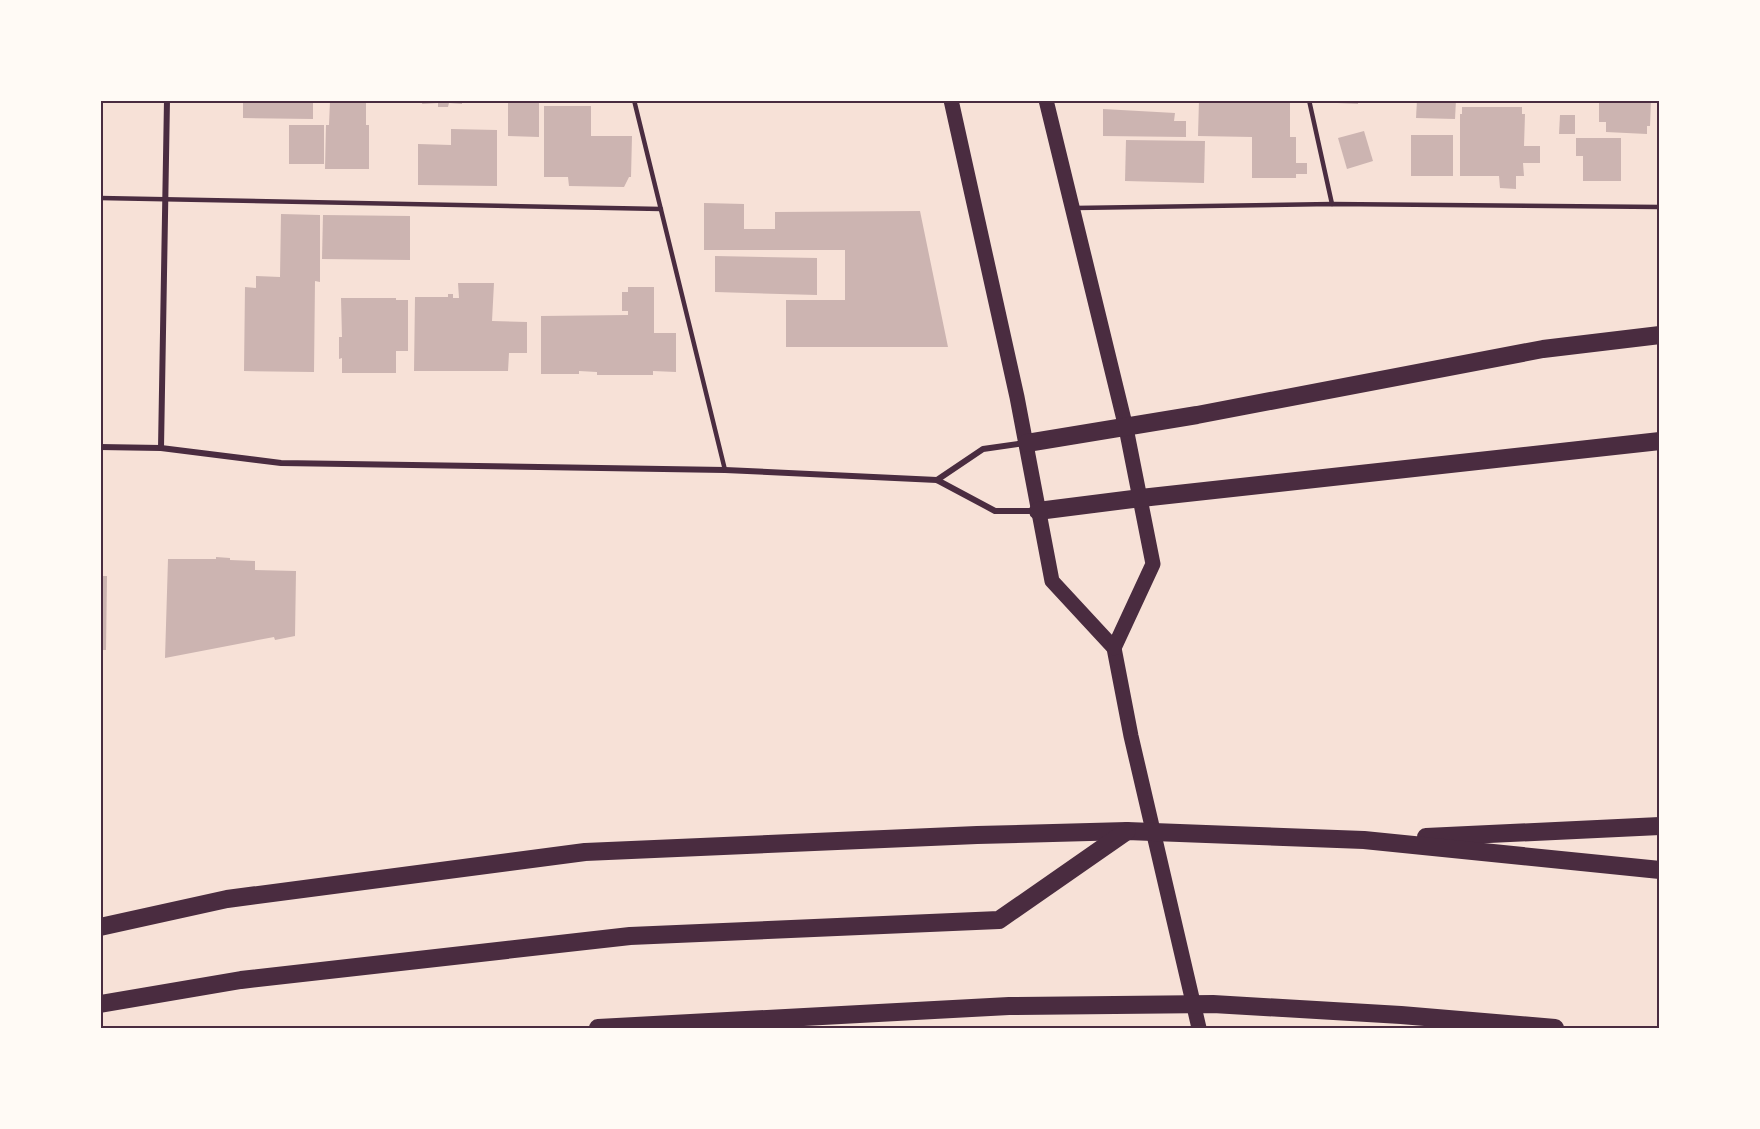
<svg xmlns="http://www.w3.org/2000/svg" width="1760" height="1129" font-family="'Sofia Sans Condensed',sans-serif">
	<style>
		.building { fill: #ccb4b1 }
		.lines { fill: none; stroke-linecap: round; stroke-linejoin: round }
		.service { stroke: #4a2c40; stroke-width: 4.5 }
		.minor { stroke: #4a2c40; stroke-width: 6 }
		.primary { stroke: #4a2c40; stroke-width: 15 }
		.motorway { stroke: #4a2c40; stroke-width: 18 }
		.neatline { fill: none; stroke: #4a2c40; stroke-width: 2 }
	</style>
	<rect width="100%" height="100%" fill="#f7e1d7"/>
	<!-- building -->
	<g class="building">
		<path d="M 243,100 L 313,100 L 313,119 L 243,118 Z"/>
		<path d="M 423,100 L 462,100 L 462,104 L 449,103 L 448,107 L 438,107 L 438,103 L 422,104 Z"/>
		<path d="M 508,100 L 539,100 L 539,137 L 508,136 Z"/>
		<path d="M 1199,100 L 1290,100 L 1290,137 L 1296,137 L 1296,163 L 1307,163 L 1307,174 L 1296,174 L 1296,178 L 1252,178 L 1252,137 L 1198,136 Z"/>
		<path d="M 1337,100 L 1358,100 L 1358,104 L 1337,103 Z"/>
		<path d="M 1417,100 L 1456,100 L 1455,119 L 1416,118 Z"/>
		<path d="M 1599,100 L 1651,100 L 1650,126 L 1647,126 L 1647,134 L 1606,132 L 1606,122 L 1599,122 Z"/>
		<path d="M 330,101 L 366,102 L 366,125 L 369,125 L 369,169 L 325,169 L 326,125 L 329,125 Z"/>
		<path d="M 544,106 L 591,106 L 591,136 L 632,136 L 631,177 L 629,177 L 624,187 L 569,186 L 568,177 L 544,177 Z"/>
		<path d="M 1462,107 L 1522,107 L 1522,114 L 1525,114 L 1524,146 L 1540,146 L 1540,163 L 1523,163 L 1524,176 L 1516,176 L 1516,189 L 1500,188 L 1499,176 L 1460,176 L 1460,114 L 1462,114 Z"/>
		<path d="M 1103,109 L 1175,113 L 1174,121 L 1186,121 L 1186,137 L 1103,136 Z"/>
		<path d="M 1560,115 L 1575,115 L 1575,134 L 1559,134 Z"/>
		<rect x="289" y="125" width="35" height="39"/>
		<path d="M 451,129 L 497,130 L 497,186 L 418,185 L 418,144 L 451,145 Z"/>
		<path d="M 1364,131 L 1373,161 L 1347,169 L 1338,138 Z"/>
		<rect x="1411" y="135" width="42" height="41"/>
		<path d="M 1576,138 L 1621,138 L 1621,181 L 1583,181 L 1583,156 L 1576,156 Z"/>
		<path d="M 1126,140 L 1205,141 L 1204,183 L 1125,181 Z"/>
		<path d="M 704,203 L 744,204 L 744,229 L 775,229 L 775,212 L 920,211 L 948,347 L 786,347 L 786,300 L 845,300 L 845,250 L 704,250 Z"/>
		<path d="M 281,214 L 320,215 L 320,282 L 315,281 L 314,372 L 244,371 L 245,287 L 256,288 L 256,276 L 280,277 Z"/>
		<path d="M 323,215 L 410,216 L 410,260 L 322,259 Z"/>
		<path d="M 715,256 L 817,258 L 817,295 L 715,292 Z"/>
		<path d="M 458,283 L 494,283 L 492,321 L 527,322 L 527,353 L 509,353 L 508,371 L 414,371 L 415,297 L 448,297 L 448,294 L 453,294 L 453,298 L 459,298 Z"/>
		<path d="M 628,287 L 654,287 L 654,333 L 676,333 L 676,372 L 653,371 L 653,375 L 597,375 L 597,372 L 579,371 L 579,374 L 541,374 L 541,316 L 628,315 L 628,311 L 622,311 L 622,292 L 628,292 Z"/>
		<path d="M 341,298 L 396,298 L 396,300 L 408,300 L 408,351 L 396,351 L 396,373 L 342,373 L 342,358 L 339,359 L 339,337 L 342,337 Z"/>
		<path d="M 216,557 L 230,558 L 230,560 L 255,561 L 255,570 L 296,571 L 295,636 L 275,640 L 274,637 L 165,658 L 168,559 L 216,559 Z"/>
		<path d="M 100,576 L 107,576 L 106,650 L 100,650 Z"/>
	</g>
	<g class="lines">
		<!-- service -->
		<g class="service">
			<path d="M 634,100 L 725,470"/>
			<path d="M 1309,100 L 1332,204"/>
			<path d="M 100,198 L 661,209"/>
			<path d="M 1075,208 L 1332,204 L 1660,207"/>
		</g>
		<!-- minor -->
		<g class="minor">
			<path d="M 100,447 L 161,448 L 281,463 L 725,470 L 937,480 L 995,511 L 1036,511"/>
			<path d="M 161,448 L 167,100"/>
			<path d="M 937,480 L 983,449 L 1025,443"/>
		</g>
		<!-- primary -->
		<g class="primary">
			<path d="M 951,100 L 1017,397 L 1052,581 L 1114,648 L 1131,736 L 1199,1028"/>
			<path d="M 1046,100 L 1126,428 L 1153,564 L 1114,648"/>
		</g>
		<!-- motorway -->
		<g class="motorway">
			<path d="M 1027,443 L 1197,415 L 1543,349 L 1660,335"/>
			<path d="M 1038,511 L 1141,498 L 1660,441"/>
			<path d="M 1426,837 L 1660,826"/>
			<path d="M 100,927 L 227,899 L 585,852 L 977,835 L 1127,831 L 1364,840 L 1660,870"/>
			<path d="M 100,1004 L 241,980 L 630,936 L 999,920 L 1127,831"/>
			<path d="M 598,1028 L 1009,1006 L 1213,1004 L 1401,1015 L 1555,1028"/>
		</g>
	</g>
	<!-- border -->
	<rect width="1760" height="1129" fill="none" stroke="#fffaf5" stroke-width="204"/>
	<rect x="102" y="102" width="1556" height="925" class="neatline"/>
</svg>
